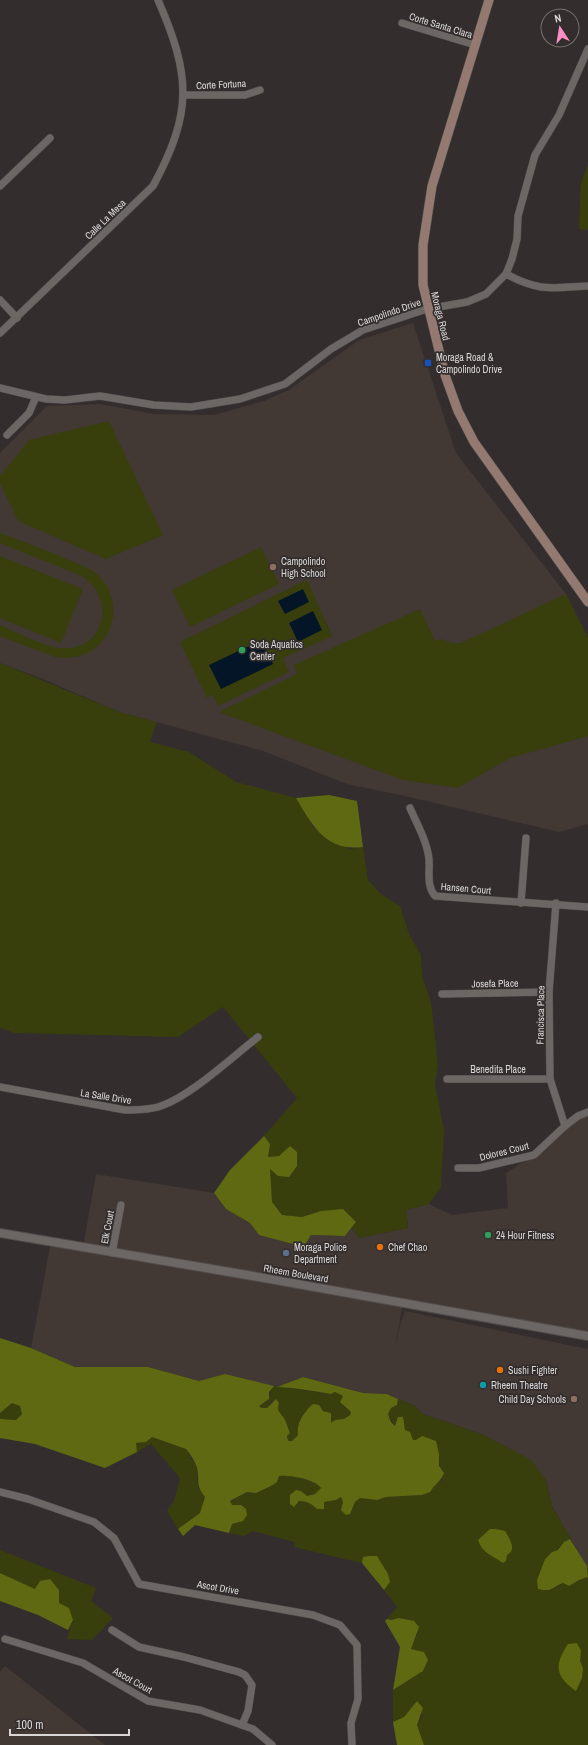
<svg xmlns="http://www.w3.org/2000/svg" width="588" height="1745" font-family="'Archivo Narrow',sans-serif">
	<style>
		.built { fill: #423834 }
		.green { fill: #383f0c }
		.forest { fill: #5e6911 }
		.water { fill: #031526 }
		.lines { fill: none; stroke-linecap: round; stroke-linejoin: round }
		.minor-casing { stroke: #504d4b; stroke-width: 8 }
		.tertiary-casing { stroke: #504d4b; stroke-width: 10 }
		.secondary-casing { stroke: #504d4b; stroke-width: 10 }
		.minor { stroke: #6c6765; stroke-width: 7 }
		.tertiary { stroke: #6c6765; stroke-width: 8 }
		.secondary { stroke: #947971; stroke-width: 9 }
		.transit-dot { fill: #1a4fb4; stroke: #332e2d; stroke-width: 1.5 }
		.education-dot { fill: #8d6e63; stroke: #332e2d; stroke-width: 1.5 }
		.leisure-dot { fill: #2e9e5b; stroke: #332e2d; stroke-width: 1.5 }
		.food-dot { fill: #e8710a; stroke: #332e2d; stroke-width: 1.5 }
		.service-dot { fill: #5c6f8a; stroke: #332e2d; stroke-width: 1.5 }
		.culture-dot { fill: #0f9aa8; stroke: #332e2d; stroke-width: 1.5 }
		.labels { text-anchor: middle; stroke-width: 3.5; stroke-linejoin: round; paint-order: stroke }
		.street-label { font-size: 10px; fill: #dad7d6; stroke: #332e2d }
		.poi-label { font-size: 10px; fill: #dad7d6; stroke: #332e2d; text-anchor: start }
	</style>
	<rect width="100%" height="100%" fill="#332e2d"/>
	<!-- built -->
	<g class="built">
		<path d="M 413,323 L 456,453 L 566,594 L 588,638 L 588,824 L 559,832 L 405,796 L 347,784 L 263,751 L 119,712 L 43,679 L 0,663 L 0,453 L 47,406 L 100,404 L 154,414 L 214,415 L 264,401 L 289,390 L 359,340 Z"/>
		<path d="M 588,1112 L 588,1336 L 403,1303 L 395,1347 L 400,1325 L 405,1311 L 588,1349 L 588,1569 L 552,1506 L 546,1480 L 484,1435 L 423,1414 L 415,1406 L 387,1394 L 363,1393 L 303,1377 L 277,1387 L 225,1374 L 199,1381 L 148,1367 L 75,1367 L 31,1348 L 51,1242 L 83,1247 L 96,1174 L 214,1193 L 226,1209 L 250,1223 L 259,1235 L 304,1247 L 311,1235 L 345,1236 L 352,1228 L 359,1238 L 408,1228 L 406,1210 L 429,1204 L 452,1215 L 508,1208 L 506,1173 L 534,1155 L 565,1126 Z"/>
		<path d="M 5,1666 L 105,1745 L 0,1745 L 0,1672 Z"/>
	</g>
	<!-- green -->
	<g class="green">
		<path d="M 588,165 L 588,230 L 579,229 L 581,183 Z"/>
		<path d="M 109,421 L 163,535 L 106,559 L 18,521 L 0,483 L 0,476 L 29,440 Z"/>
		<path d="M 0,533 C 20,540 40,548 60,556 C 72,562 87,566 98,575 C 116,592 118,620 104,639 C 92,655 74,660 55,657 L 0,636 L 0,625 C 19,633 51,651 70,648 C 110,643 113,592 79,575 L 0,543 Z"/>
		<path d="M 261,547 L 279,584 L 190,627 L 172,590 Z"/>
		<path d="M 0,556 L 83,589 L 61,643 L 0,618 Z"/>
		<path d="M 307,580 L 332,636 L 283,658 L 289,672 L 218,706 L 213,695 L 207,698 L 180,642 Z"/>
		<path d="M 566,594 L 588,638 L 588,736 L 510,758 L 458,788 L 403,780 L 219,712 L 297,674 L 294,665 L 420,609 L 435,641 L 441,639 L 452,643 L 461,643 Z"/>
		<path d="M 0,663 L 119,712 L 157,722 L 150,742 L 189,752 L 236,782 L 296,798 L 313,827 L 350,849 L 363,847 L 368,880 L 381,894 L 400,906 L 409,934 L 421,955 L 422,976 L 431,1002 L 438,1066 L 435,1084 L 444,1130 L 441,1187 L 429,1204 L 406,1210 L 408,1228 L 359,1238 L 352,1228 L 356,1222 L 321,1211 L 302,1217 L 282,1215 L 272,1202 L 270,1186 L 270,1168 L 279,1156 L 268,1157 L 270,1144 L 264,1136 L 297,1098 L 223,1007 L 178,1037 L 15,1033 L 0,1028 Z"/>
		<path d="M 274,1386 L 331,1394 L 335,1392 L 343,1396 L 343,1406 L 351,1412 L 350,1415 L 344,1419 L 331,1423 L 327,1413 L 313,1404 C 304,1412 296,1423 298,1435 L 292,1441 L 288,1441 L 287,1436 L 290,1433 C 285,1420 278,1412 272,1400 L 267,1408 L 262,1408 L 259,1406 L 266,1402 L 270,1396 L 271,1388 Z"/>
		<path d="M 398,1399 L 415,1406 L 423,1414 L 484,1435 L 531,1460 L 546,1480 L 552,1507 L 571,1538 L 564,1542 L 558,1550 L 552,1552 L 545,1559 L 537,1580 L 547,1591 C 554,1590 556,1585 563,1583 L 569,1586 L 579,1580 L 588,1577 L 588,1745 L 424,1745 L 417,1725 L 422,1716 L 417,1701 L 404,1717 L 393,1722 L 393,1690 L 423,1671 L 428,1660 L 424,1652 L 411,1649 L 412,1643 L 417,1635 L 414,1621 L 399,1618 L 391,1620 L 387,1619 L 397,1607 L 384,1590 L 390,1582 L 363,1557 L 362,1563 L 294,1547 L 295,1542 L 253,1531 L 244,1536 L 229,1533 L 232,1524 L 243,1521 L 241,1505 L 232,1505 L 230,1502 L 247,1492 L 256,1493 L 271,1486 L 279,1476 C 291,1475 314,1479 321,1488 L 315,1494 L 307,1496 L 301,1491 L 294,1506 L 299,1501 C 307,1501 312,1504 317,1509 L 324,1509 L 324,1502 L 336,1500 L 341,1497 L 343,1502 L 341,1510 L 354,1507 L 355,1502 L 360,1498 L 377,1500 L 386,1497 L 422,1495 L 430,1492 L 434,1485 L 442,1480 L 436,1441 L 413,1440 L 405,1430 L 404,1424 L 395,1426 L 388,1414 L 391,1408 L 397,1405 Z"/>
		<path d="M 12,1403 L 20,1405 L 22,1414 L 16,1420 L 0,1419 L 0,1413 Z"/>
		<path d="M 152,1437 L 186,1449 L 197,1468 L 197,1483 L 199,1490 L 205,1497 L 205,1503 L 200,1513 L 178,1529 L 167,1511 L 174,1501 L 180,1478 L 151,1444 L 137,1452 L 135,1443 L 146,1442 Z"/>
		<path d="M 0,1550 L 96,1588 L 91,1601 L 113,1618 L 92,1640 L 67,1639 L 73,1620 L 58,1603 L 59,1590 L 50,1579 L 35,1589 L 0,1573 Z"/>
	</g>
	<!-- forest -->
	<g class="forest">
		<path d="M 329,795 L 357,801 L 363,847 C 327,852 312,826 296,798 Z"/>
		<path d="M 264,1136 L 270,1144 L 268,1157 L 279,1156 L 290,1146 L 297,1152 L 297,1166 L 289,1177 L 278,1176 L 270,1169 L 272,1202 L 282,1215 L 302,1217 L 321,1211 L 343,1209 L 356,1222 L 345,1236 L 311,1235 L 304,1247 L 259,1235 L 250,1223 L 226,1209 L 214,1193 L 230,1170 Z"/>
		<path d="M 0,1338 L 31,1348 L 75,1367 L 148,1367 L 199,1381 L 225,1374 L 274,1386 L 269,1392 L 269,1399 L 259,1406 L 262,1408 L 267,1408 L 276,1399 L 279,1403 C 276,1413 281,1412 285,1420 C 287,1424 288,1429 290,1433 L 287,1436 L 288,1441 L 292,1441 L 298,1435 C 296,1423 304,1412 313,1404 L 319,1405 L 323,1411 L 331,1413 L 331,1423 L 335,1420 L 344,1419 L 350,1415 L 351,1412 L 340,1402 L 343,1396 L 335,1392 L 331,1394 C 313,1391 296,1388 277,1387 L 303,1377 L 363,1393 L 387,1394 L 398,1399 L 397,1405 L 391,1408 L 388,1414 L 391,1422 L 395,1426 L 398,1417 L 403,1417 L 405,1430 L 410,1432 L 413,1440 L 416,1440 L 422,1436 L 436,1441 L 439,1454 L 439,1466 L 444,1473 C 441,1481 435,1484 430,1492 L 422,1495 L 386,1497 L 377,1500 L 360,1498 L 355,1502 L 350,1514 L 346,1515 L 341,1510 L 343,1502 L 341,1497 L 336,1500 L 324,1502 L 324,1509 L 317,1509 C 312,1504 307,1501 299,1501 L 294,1507 L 290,1504 L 290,1495 L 296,1490 L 301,1491 L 307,1496 L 315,1494 L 321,1488 C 314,1479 290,1475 279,1476 L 277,1482 L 271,1486 L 256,1493 L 247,1492 L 230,1501 L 232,1505 L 241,1505 L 246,1509 L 247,1515 L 243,1521 L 232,1524 L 229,1533 L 195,1525 L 183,1536 L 178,1529 L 200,1513 L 205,1497 C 195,1485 200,1481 197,1468 C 195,1461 190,1454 186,1449 L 152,1437 L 146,1442 L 136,1443 L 137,1452 L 105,1468 L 35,1444 L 0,1438 L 0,1419 L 16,1420 L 22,1414 L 20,1406 L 12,1403 L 0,1413 Z"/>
		<path d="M 490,1529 L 496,1529 L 505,1531 C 510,1539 517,1550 507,1555 L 506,1561 L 503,1563 C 493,1556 482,1553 478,1540 Z"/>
		<path d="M 570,1539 L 587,1566 L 588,1577 L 579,1580 L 569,1586 L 563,1583 C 551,1587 553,1593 538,1589 L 537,1580 L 545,1559 L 552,1552 L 558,1550 L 564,1542 Z"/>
		<path d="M 369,1556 L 377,1556 L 388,1574 L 390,1582 L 384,1590 L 362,1563 L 363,1557 Z"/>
		<path d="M 0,1573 L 35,1589 L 40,1581 L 50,1579 L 59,1590 L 59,1603 L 69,1608 L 73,1620 L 68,1630 L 38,1615 L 0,1601 Z"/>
		<path d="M 399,1618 L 414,1621 L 419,1627 L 411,1649 L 424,1652 L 428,1660 L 423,1671 L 393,1690 L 400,1647 L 385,1621 L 387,1619 L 391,1620 Z"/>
		<path d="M 577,1643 L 581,1651 L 580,1661 L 583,1668 L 582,1678 L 576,1691 C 555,1676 554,1665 568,1644 Z"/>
		<path d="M 417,1701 L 423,1708 L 417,1725 L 424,1745 L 397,1745 L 393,1722 L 404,1717 Z"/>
	</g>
	<!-- water -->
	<g class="water">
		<path d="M 303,589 L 309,602 L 285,614 L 278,601 Z"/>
		<path d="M 313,611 L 322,630 L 298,642 L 289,623 Z"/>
		<path d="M 262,640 L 273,664 L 221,689 L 209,665 Z"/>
	</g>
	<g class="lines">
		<defs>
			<g id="minor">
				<path d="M 402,23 L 475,45"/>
				<path d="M 183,95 L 245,95 L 260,90"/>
				<path d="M 0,186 L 50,138"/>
				<path d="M 506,274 C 539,292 552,288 588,286"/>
				<path d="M 0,300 L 17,318"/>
				<path d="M 0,333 L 153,186 C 193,112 191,76 158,0"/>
				<path d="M 0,388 L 46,399 L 65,400 L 100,396 L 154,405 L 191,407 L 240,399 L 285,384 L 331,349 L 363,330 L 427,309 L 467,302 L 486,294 L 506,274 L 512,259 L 517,239 L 518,216 L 535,155 L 559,115 L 588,49"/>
				<path d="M 7,435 L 29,413 L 36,397"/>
				<path d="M 410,808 C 417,824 427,841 429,859 C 430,872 426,885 435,896 L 588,907"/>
				<path d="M 521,903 L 526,838"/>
				<path d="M 556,903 L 549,992 L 550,1079 L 565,1126"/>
				<path d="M 442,994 L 549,992"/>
				<path d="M 447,1079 L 550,1079"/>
				<path d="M 0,1087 L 125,1110 C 137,1110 150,1110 161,1106 C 192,1095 231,1058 258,1037"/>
				<path d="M 458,1168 L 479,1168 L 534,1155 L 565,1126 L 578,1116 L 588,1112"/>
				<path d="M 112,1253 L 121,1205"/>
				<path d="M 0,1492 L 28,1499 L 94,1522 L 114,1538 L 139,1584 L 313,1615 L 340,1625 L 357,1645 L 358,1699 L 351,1723 L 352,1745"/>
				<path d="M 112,1630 L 139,1647 L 184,1657 L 239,1672 L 245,1675 L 252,1685 L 248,1711 L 242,1725"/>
				<path d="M 5,1639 L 83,1663 L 148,1701 L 200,1710 L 253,1729 L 272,1745"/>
			</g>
			<path id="tertiary" d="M 0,1233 L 247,1275 L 588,1336"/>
			<path id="secondary" d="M 489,0 L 432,186 L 423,245 L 423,285 L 445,375 L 458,411 L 474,442 L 588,602"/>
		</defs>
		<!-- minor casing -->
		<use href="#minor" class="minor-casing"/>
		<!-- tertiary casing -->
		<use href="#tertiary" class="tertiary-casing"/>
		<!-- secondary casing -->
		<use href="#secondary" class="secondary-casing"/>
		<!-- minor -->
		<use href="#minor" class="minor"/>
		<!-- tertiary -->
		<use href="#tertiary" class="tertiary"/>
		<!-- secondary -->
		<use href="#secondary" class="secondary"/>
	</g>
	<!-- markers -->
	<rect class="transit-dot" x="424" y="359" width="8" height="8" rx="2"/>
	<g class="education-dot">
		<circle cx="273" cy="567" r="4"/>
		<circle cx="574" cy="1399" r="4"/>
	</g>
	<g class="leisure-dot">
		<circle cx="242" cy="650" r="4"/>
		<circle cx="488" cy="1235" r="4"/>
	</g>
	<g class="food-dot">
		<circle cx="380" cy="1247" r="4"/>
		<circle cx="500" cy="1370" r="4"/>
	</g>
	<circle class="service-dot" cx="286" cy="1253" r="4"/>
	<circle class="culture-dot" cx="483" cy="1385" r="4"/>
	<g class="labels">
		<!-- street labels -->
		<g class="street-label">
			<text transform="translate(441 25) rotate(17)" y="4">Corte Santa Clara</text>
			<text transform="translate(221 84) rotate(-3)" y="4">Corte Fortuna</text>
			<text transform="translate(105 219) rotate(-44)" y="4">Calle La Mesa</text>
			<text transform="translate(389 312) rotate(-19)" y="4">Campolindo Drive</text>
			<text transform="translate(441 316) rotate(76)" y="4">Moraga Road</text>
			<text transform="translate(466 888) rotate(5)" y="4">Hansen Court</text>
			<text transform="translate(495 983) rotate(-1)" y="4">Josefa Place</text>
			<text transform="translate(540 1015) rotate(-89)" y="4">Francisca Place</text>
			<text x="498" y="1073">Benedita Place</text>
			<text transform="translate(106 1096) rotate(9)" y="4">La Salle Drive</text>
			<text transform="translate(504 1151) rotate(-14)" y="4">Dolores Court</text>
			<text transform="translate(107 1227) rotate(-79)" y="4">Elk Court</text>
			<text transform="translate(296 1273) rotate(10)" y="4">Rheem Boulevard</text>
			<text transform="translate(218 1587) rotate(10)" y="4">Ascot Drive</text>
			<text transform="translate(133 1680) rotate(29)" y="4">Ascot Court</text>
		</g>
		<!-- poi labels -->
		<g class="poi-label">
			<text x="436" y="361">Moraga Road &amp;<tspan x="436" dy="12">Campolindo Drive</tspan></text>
			<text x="281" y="565">Campolindo<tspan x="281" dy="12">High School</tspan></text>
			<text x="250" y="648">Soda Aquatics<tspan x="250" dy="12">Center</tspan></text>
			<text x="496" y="1239">24 Hour Fitness</text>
			<text x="294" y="1251">Moraga Police<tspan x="294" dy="12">Department</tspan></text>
			<text x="388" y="1251">Chef Chao</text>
			<text x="508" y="1374">Sushi Fighter</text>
			<text x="491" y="1389">Rheem Theatre</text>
			<text x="566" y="1403" text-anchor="end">Child Day Schools</text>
		</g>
	</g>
	<!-- north arrow -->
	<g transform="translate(560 28) rotate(348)"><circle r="19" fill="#332e2d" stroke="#767271"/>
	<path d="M0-3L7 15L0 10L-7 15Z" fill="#fb8fc4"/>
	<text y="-6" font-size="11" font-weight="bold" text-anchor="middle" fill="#dad7d6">N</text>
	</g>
	<!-- scale -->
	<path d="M10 1729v6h119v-6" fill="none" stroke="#dad7d6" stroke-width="2"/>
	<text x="16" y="1729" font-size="12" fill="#dad7d6" stroke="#332e2d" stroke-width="3" paint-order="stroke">100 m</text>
</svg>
